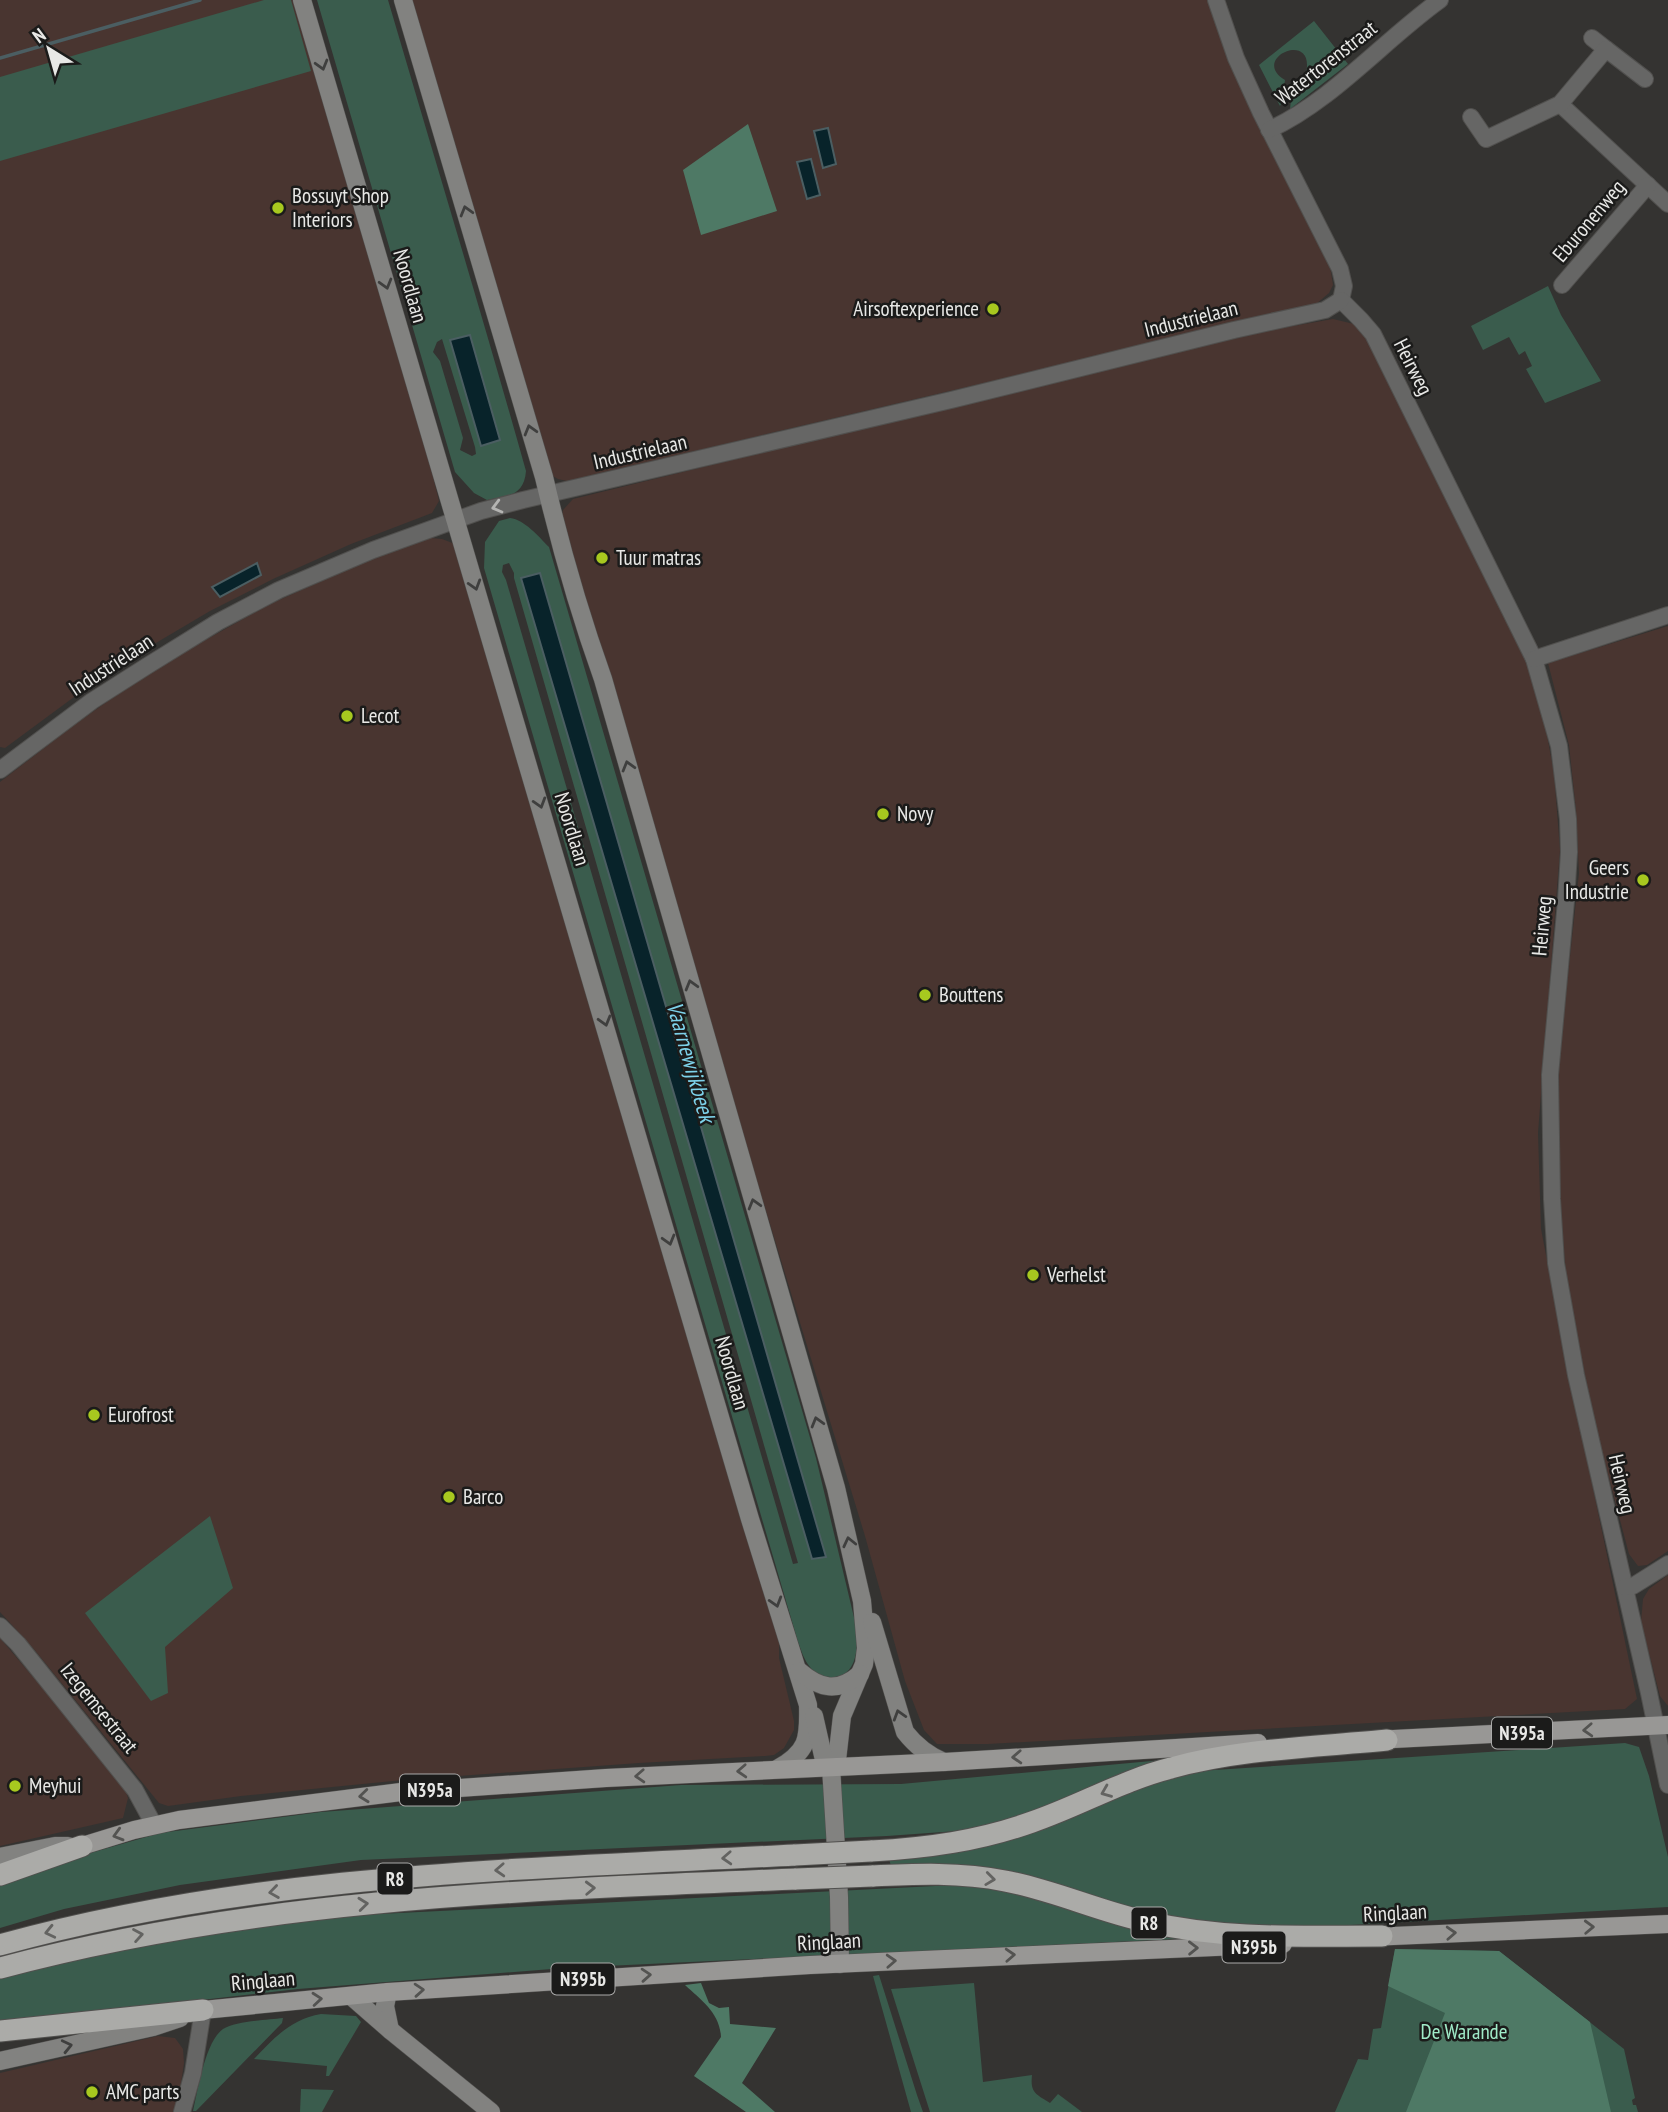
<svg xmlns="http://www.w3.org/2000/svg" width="1668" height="2112" font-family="'PT Sans Narrow',sans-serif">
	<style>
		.industrial { fill: #493530 }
		.green { fill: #3a5c4d; fill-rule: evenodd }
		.forest { fill: #4e7965 }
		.water { fill: #08232a; stroke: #4b5e62; stroke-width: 2 }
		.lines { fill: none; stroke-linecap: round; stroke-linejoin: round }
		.stream { stroke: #4b5e62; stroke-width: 3.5 }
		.street-casing { stroke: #51504e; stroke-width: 18 }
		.secondary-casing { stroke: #51504e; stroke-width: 19 }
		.primary-casing { stroke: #51504e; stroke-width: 19 }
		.highway-casing { stroke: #51504e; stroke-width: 23 }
		.street { stroke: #666665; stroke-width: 16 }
		.secondary { stroke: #828280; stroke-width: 18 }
		.primary { stroke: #989795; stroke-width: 18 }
		.highway { stroke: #ababa8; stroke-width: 21 }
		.highway-bridge-casing { stroke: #51504e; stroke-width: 23; stroke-linecap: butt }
		.highway-bridge { stroke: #ababa8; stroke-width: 21 }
		.oneway { stroke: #3f3f3e }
		.oneway2 { stroke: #b4b4b2 }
		.oneway3 { stroke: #535351 }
		.oneway4 { stroke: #636361 }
		.poi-dot { fill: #a7c81f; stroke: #1b1b1a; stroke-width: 2.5 }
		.labels { text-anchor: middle; stroke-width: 5; stroke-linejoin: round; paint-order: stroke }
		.shield { fill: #1b1b1a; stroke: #aaaaa9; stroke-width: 2 }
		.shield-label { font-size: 19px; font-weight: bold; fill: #e8e8e6 }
		.street-label { font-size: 21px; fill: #e8e8e6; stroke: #1b1b1a }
		.poi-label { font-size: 21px; fill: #e8e8e6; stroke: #1b1b1a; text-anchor: start }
		.park-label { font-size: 21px; fill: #a0ebc8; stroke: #1b1b1a }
		.water-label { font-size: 23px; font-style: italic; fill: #7dd1e9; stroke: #1b1b1a }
	</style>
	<rect width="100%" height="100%" fill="#343331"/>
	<!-- industrial -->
	<g class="industrial">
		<path d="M 0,0 L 299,0 L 404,360 L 439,501 L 432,513 L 351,544 L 273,579 L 210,611 L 112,669 L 5,748 L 0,747 Z"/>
		<path d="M 407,0 L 1211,0 L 1325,254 L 1331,272 L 1333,285 L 1329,293 L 1315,305 L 567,481 L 558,479 L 549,474 Z"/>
		<path d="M 1333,319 L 1354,324 L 1369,342 L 1518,641 L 1540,697 L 1554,773 L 1560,850 L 1538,1133 L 1541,1229 L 1566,1359 L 1637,1699 L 1625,1709 L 988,1744 L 937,1744 L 924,1730 L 905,1681 L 865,1536 L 692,968 L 561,519 L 563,510 L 573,499 L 1044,383 L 1276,329 Z"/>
		<path d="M 431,538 L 442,539 L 455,544 L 779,1642 L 779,1658 L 794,1721 L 794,1730 L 784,1748 L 774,1755 L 765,1756 L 639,1763 L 403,1780 L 241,1796 L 168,1806 L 159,1803 L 33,1648 L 0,1612 L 0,782 L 74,725 L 118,694 L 193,647 L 270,604 L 371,559 Z"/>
		<path d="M 1668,626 L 1668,1551 L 1647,1565 L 1638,1566 L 1629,1554 L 1595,1425 L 1567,1285 L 1557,1169 L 1557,1077 L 1579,873 L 1576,810 L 1569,745 L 1548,663 Z"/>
		<path d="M 1668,1575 L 1668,1706 L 1660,1696 L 1641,1622 L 1643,1599 L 1649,1589 Z"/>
		<path d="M 0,1638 L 123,1783 L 128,1798 L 123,1818 L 0,1846 Z"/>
		<path d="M 158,2036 L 175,2038 L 183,2049 L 184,2063 L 180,2090 L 173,2112 L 0,2112 L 0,2073 Z"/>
	</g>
	<!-- green -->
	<g class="green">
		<path d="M 264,0 L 291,0 L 311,71 L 0,161 L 0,77 Z"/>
		<path d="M 317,0 L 388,0 C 434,157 482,314 526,471 C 524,496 508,496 487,500 L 474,493 L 455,472 ZM 470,335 L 500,439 L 499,440 L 450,341 ZM 442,339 L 475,447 L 476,454 L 472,456 L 460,450 L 463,438 L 440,361 L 433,352 L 437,342 Z"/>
		<path d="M 1314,21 L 1348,64 L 1290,109 L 1293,82 C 1300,79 1307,75 1307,66 C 1308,32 1251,60 1285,80 L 1282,102 L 1280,106 L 1259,65 Z"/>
		<path d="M 1548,286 L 1561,315 L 1601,381 L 1545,403 L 1526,369 L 1532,366 L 1525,351 L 1519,355 L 1509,337 L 1483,350 L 1471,326 Z"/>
		<path d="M 510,518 C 525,520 538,536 549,547 L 816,1458 L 857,1630 C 858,1651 856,1678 830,1677 C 822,1677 815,1674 810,1667 C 804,1660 801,1650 798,1642 L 484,568 L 485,542 L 499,521 ZM 509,563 L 514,573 L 514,578 L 798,1563 L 793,1564 L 506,580 L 502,572 L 503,565 ZM 540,574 L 826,1556 L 825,1557 L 812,1559 L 522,578 Z"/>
		<path d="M 210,1516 L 233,1588 L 165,1647 L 168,1693 L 151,1701 L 85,1613 Z"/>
		<path d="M 1625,1743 L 1639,1747 L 1649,1776 L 1668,1857 L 1668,1907 L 1316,1927 L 1222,1926 L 891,1866 L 889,1859 L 921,1857 L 984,1845 L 1152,1782 L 1199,1771 Z"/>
		<path d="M 1184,1758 L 985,1829 L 887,1836 L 361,1860 L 180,1885 L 64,1909 L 0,1928 L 0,1886 L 66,1860 L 160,1833 L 321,1812 L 681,1785 L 901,1784 Z"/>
		<path d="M 975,1884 L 1012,1891 L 1106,1920 L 1178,1939 L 564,1968 L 298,1989 L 0,2023 L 0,1978 L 98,1951 L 319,1917 Z"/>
		<path d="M 1395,1949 L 1499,1951 L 1624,2049 L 1635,2098 L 1632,2100 L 1633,2105 L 1636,2105 L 1638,2112 L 1335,2112 L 1358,2059 L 1368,2060 L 1373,2029 L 1381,2028 Z"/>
		<path d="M 879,1975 L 917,2095 L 923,2112 L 911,2112 L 873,1976 Z"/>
		<path d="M 974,1983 L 983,2082 L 1032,2075 C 1030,2093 1036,2094 1050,2103 L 1058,2094 L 1082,2112 L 930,2112 L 891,1989 Z"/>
		<path d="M 321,2014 L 356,2016 L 361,2022 L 329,2076 L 326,2076 L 327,2066 L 254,2059 C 274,2038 291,2019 321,2014 Z"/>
		<path d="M 283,2018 L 282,2023 L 196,2111 L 193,2111 C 198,2090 205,2042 223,2029 C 236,2021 268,2020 283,2018 Z"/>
		<path d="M 301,2089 L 334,2090 L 322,2112 L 300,2112 Z"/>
	</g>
	<!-- forest -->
	<g class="forest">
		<path d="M 748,124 L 777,211 L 701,235 L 683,170 Z"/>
		<path d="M 1395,1949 L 1499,1951 L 1590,2022 L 1611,2112 L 1406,2112 L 1445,2013 L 1388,1986 Z"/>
		<path d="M 701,1983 L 709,2003 L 719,2008 L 729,2007 L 730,2024 L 776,2028 L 742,2083 L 775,2112 L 746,2112 L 694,2076 L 721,2037 C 720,2013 701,2000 685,1985 Z"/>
	</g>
	<!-- water -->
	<g class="water">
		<path d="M 828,128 L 836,164 L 823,168 L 814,131 Z"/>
		<path d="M 811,159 L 820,195 L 807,199 L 797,162 Z"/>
		<path d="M 470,335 L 500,440 L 481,446 L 450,340 Z"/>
		<path d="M 257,563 L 261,575 L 220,597 L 212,587 Z"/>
		<path d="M 540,573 L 826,1557 L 812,1559 L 521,578 Z"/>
	</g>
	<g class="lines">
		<!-- stream -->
		<path class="stream" d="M 0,58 L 200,0"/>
		<defs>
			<g id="street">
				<path d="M 1216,0 L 1236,58 L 1261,113 L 1340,269 L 1344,286 L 1341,300"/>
				<path d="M 1592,38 L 1606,49"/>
				<path d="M 1560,104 L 1668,204"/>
				<path d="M 1471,117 L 1486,139 L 1560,104 L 1606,49 L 1645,79"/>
				<path d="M 1269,130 C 1332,101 1383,41 1440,0"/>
				<path d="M 1562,285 L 1648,185"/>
				<path d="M 1341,300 L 1361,320 L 1373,334 L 1534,659 L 1559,746 L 1568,819 L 1569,852 L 1566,901 L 1550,1075 L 1552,1199 L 1556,1263 L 1576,1375 L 1649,1693 L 1668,1785"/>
				<path d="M 1534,659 L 1668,615"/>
				<path d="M 0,770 L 92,701 L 147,666 L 218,622 L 279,590 L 373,550 L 481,511 L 523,500 L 951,400 L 1234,330 L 1325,310 L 1341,300"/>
				<path d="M 1625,1587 L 1633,1586 L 1668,1564"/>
				<path d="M 0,1626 L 18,1644 L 135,1790 L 154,1825"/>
				<path d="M 182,2112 L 193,2073 L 203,2010"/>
			</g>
			<g id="secondary">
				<path d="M 302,0 L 750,1519 L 808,1705 C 809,1739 808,1752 777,1769"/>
				<path d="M 403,0 L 544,477 C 560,545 579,612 603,679 L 836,1488 L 862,1601 L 866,1648 L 864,1664 L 842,1716 L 837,1760 L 831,1767"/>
				<path d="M 872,1622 L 905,1732 C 916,1746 927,1755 944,1762"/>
				<path d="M 799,1671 C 820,1689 838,1693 860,1674"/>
				<path d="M 814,1716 L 824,1760 L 831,1767 L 839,1897 L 840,1964"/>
				<path d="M 0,1857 L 55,1846 L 68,1846"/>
				<path d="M 388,1992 L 385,2006 L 390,2030"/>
				<path d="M 351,1996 L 390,2030 L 491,2112"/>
				<path d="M 0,2061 L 153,2027 L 180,2018"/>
			</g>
			<g id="primary">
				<path d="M 1374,1740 L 1668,1725"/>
				<path d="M 82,1846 L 134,1830 L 179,1820 L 401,1792 L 606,1778 L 944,1762 L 1258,1743"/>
				<path d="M 1370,1937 L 1668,1924"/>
				<path d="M 203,2010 L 388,1992 L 810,1965 L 1283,1944"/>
			</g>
			<g id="highway">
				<path d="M 871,1851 C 927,1848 979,1841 1032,1822 C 1079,1806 1123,1780 1171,1768 C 1239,1749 1316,1747 1387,1740"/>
				<path d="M 0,1875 L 82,1846"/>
				<path d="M 872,1876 C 916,1874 961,1872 1005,1881 C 1054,1890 1100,1912 1148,1922 C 1225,1940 1304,1936 1382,1936"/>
				<path d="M 0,1945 C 258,1873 530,1869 795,1855"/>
				<path d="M 0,1968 C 261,1898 528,1890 796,1879"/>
				<path d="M 0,2031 L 203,2010"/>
			</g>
		</defs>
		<!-- street casing -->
		<use href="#street" class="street-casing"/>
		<!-- secondary casing -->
		<use href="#secondary" class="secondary-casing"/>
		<!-- primary casing -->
		<use href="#primary" class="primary-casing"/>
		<!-- highway casing -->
		<use href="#highway" class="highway-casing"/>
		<!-- street -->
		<use href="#street" class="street"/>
		<!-- secondary -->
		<use href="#secondary" class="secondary"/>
		<!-- primary -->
		<use href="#primary" class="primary"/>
		<!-- highway -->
		<use href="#highway" class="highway"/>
		<defs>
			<g id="highway-bridge">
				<path d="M 795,1855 L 871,1851"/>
				<path d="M 796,1879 L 872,1876"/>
			</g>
		</defs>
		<!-- highway-bridge casing -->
		<use href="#highway-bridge" class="highway-bridge-casing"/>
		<!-- highway-bridge -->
		<use href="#highway-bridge" class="highway-bridge"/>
	</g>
	<!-- one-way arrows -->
	<defs><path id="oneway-chevron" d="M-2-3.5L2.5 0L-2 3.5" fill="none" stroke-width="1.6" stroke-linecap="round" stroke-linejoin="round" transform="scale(1.75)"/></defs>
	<g class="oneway">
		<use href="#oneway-chevron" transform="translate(322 65) rotate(74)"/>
		<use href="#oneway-chevron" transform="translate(466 211) rotate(-106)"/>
		<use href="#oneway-chevron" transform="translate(386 284) rotate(74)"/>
		<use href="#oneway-chevron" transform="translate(530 430) rotate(-106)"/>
		<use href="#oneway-chevron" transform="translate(475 585) rotate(73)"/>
		<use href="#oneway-chevron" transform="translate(628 766) rotate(-106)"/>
		<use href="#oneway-chevron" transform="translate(540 803) rotate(73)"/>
		<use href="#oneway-chevron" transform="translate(691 985) rotate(-106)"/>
		<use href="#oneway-chevron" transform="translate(605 1021) rotate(74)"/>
		<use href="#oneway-chevron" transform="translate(754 1204) rotate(-106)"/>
		<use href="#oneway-chevron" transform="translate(669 1240) rotate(74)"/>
		<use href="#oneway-chevron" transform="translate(817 1422) rotate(-106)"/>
		<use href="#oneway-chevron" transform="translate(849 1542) rotate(-103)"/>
		<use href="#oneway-chevron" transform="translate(776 1602) rotate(73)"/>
		<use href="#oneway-chevron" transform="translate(899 1715) rotate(-107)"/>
		<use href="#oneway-chevron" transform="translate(67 2046) rotate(-13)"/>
	</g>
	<use class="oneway2" href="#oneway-chevron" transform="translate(497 507) rotate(165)"/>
	<g class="oneway3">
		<use href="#oneway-chevron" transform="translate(1588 1730) rotate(177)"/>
		<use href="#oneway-chevron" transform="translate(1017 1757) rotate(177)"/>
		<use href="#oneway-chevron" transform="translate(742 1771) rotate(177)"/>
		<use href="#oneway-chevron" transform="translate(640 1776) rotate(177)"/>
		<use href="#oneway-chevron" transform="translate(364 1796) rotate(174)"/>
		<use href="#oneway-chevron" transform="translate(118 1835) rotate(164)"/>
		<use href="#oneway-chevron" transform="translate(1589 1927) rotate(-2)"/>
		<use href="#oneway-chevron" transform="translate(1451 1933) rotate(-3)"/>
		<use href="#oneway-chevron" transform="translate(1193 1948) rotate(-1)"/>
		<use href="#oneway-chevron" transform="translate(1010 1955) rotate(-3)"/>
		<use href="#oneway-chevron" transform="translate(891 1961) rotate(-3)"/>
		<use href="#oneway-chevron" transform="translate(646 1975) rotate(-4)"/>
		<use href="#oneway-chevron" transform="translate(419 1990) rotate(-4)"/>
		<use href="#oneway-chevron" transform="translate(317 1999) rotate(-5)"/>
	</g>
	<g class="oneway4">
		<use href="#oneway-chevron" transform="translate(1106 1792) rotate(158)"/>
		<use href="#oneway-chevron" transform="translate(727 1858) rotate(177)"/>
		<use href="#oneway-chevron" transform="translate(500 1870) rotate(177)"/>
		<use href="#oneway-chevron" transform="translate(990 1879) rotate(7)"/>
		<use href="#oneway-chevron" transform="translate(590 1888) rotate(-2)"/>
		<use href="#oneway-chevron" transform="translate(274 1892) rotate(172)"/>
		<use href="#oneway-chevron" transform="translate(363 1904) rotate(-6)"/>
		<use href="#oneway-chevron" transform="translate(50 1932) rotate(167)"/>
		<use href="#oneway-chevron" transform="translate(138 1935) rotate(-10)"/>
	</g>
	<!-- markers -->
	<g class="poi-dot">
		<circle cx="278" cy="208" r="7"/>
		<circle cx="993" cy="309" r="7"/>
		<circle cx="602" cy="558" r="7"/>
		<circle cx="347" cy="716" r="7"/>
		<circle cx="883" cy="814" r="7"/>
		<circle cx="1643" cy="880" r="7"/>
		<circle cx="925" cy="995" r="7"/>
		<circle cx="1033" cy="1275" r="7"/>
		<circle cx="94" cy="1415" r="7"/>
		<circle cx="449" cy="1497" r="7"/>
		<circle cx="15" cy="1786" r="7"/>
		<circle cx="92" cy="2092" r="7"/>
	</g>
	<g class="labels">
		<!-- shield labels -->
		<g class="shield">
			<rect x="1492" y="1717.5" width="60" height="31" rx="5"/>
			<rect x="400" y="1774.5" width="60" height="31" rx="5"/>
			<rect x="377.5" y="1863.5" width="35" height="31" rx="5"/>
			<rect x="1131.5" y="1907.5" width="35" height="31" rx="5"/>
			<rect x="1222.5" y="1931.5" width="63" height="31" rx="5"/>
			<rect x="551.5" y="1963.5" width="63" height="31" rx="5"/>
		</g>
		<g class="shield-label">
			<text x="1522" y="1740">N395a</text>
			<text x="430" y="1797">N395a</text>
			<text x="395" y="1886">R8</text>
			<text x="1149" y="1930">R8</text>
			<text x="1254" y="1954">N395b</text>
			<text x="583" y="1986">N395b</text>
		</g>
		<!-- street labels -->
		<g class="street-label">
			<text transform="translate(1326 63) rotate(-38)" y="7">Watertorenstraat</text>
			<text transform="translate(1589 221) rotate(-50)" y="7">Eburonenweg</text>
			<text transform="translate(410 286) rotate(74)" y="7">Noordlaan</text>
			<text transform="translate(1191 319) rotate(-14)" y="7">Industrielaan</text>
			<text transform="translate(1413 367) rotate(63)" y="7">Heirweg</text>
			<text transform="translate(640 452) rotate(-13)" y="7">Industrielaan</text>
			<text transform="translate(111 665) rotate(-33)" y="7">Industrielaan</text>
			<text transform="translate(572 829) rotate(73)" y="7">Noordlaan</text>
			<text transform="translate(1542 926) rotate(-85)" y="7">Heirweg</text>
			<text transform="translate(732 1373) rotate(74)" y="7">Noordlaan</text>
			<text transform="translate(1622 1484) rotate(77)" y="7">Heirweg</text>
			<text transform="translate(99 1708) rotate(51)" y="7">Izegemsestraat</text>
			<text transform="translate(1395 1913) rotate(-3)" y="7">Ringlaan</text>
			<text transform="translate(829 1942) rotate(-3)" y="7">Ringlaan</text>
			<text transform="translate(263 1981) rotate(-5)" y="7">Ringlaan</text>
		</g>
		<!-- poi labels -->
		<g class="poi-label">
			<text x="292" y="203">Bossuyt Shop<tspan x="292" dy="24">Interiors</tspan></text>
			<text x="979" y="316" text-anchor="end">Airsoftexperience</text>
			<text x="616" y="565">Tuur matras</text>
			<text x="361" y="723">Lecot</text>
			<text x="897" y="821">Novy</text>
			<text x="1629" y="875" text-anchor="end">Geers<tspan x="1629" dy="24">Industrie</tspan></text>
			<text x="939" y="1002">Bouttens</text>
			<text x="1047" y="1282">Verhelst</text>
			<text x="108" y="1422">Eurofrost</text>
			<text x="463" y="1504">Barco</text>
			<text x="29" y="1793">Meyhui</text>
			<text x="106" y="2099">AMC parts</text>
		</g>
		<!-- park labels -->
		<g class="park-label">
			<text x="1464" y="2039">De Warande</text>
		</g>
		<!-- water labels -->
		<g class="water-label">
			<text transform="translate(691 1062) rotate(74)" y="8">Vaarnewijkbeek</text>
		</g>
	</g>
	<!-- north arrow -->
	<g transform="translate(49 49) rotate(323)" stroke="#1b1b1a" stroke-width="5" paint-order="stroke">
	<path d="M0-5L12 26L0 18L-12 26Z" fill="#e8e8e6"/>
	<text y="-10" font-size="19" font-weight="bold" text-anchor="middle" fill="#e8e8e6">N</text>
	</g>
</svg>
